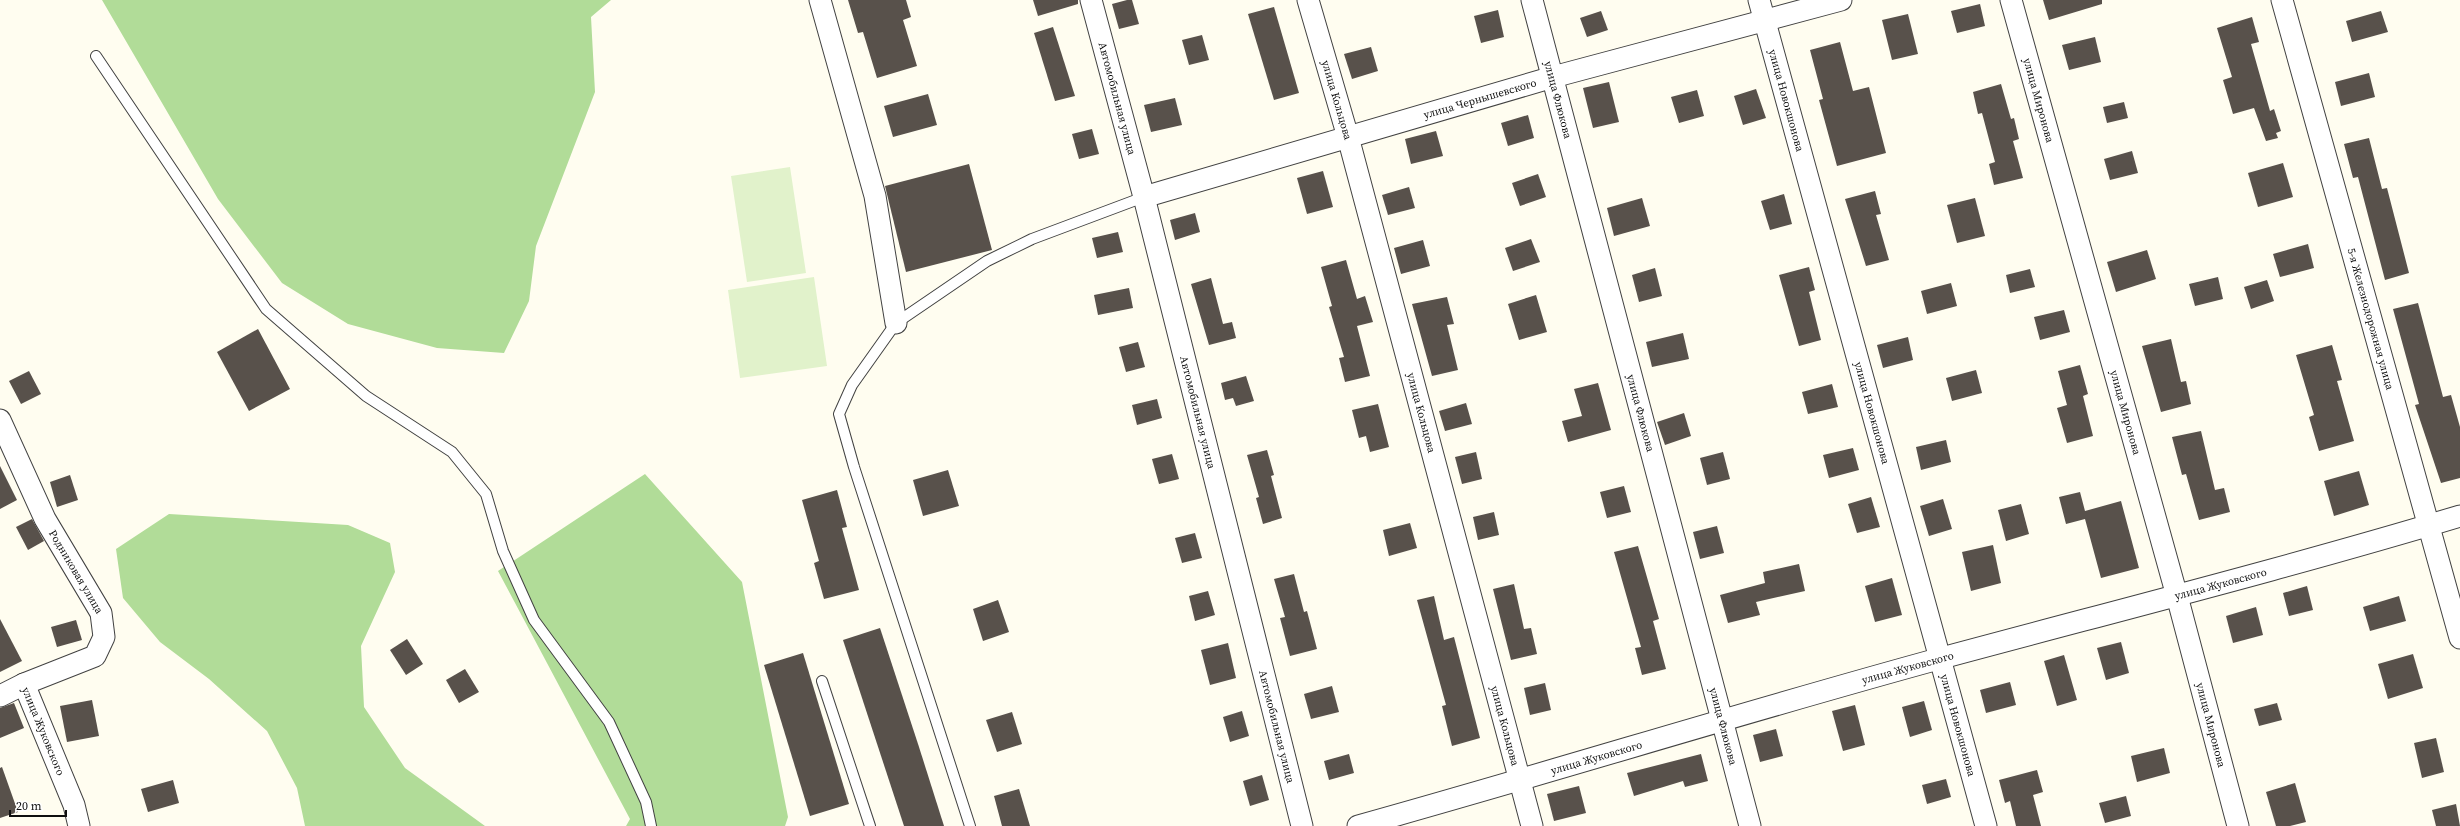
<svg xmlns="http://www.w3.org/2000/svg" width="2460" height="826" font-family="'Source Serif 4',serif">
	<style>
		.forest { fill: #b1dc98 }
		.pitch { fill: #e1f2cb }
		.building { fill: #58514b }
		.lines { fill: none; stroke-linecap: round; stroke-linejoin: round }
		.lane-casing { stroke: #424242; stroke-width: 12 }
		.street-casing { stroke: #424242; stroke-width: 23 }
		.lane { stroke: #fff; stroke-width: 10 }
		.street { stroke: #fff; stroke-width: 21 }
		.labels { text-anchor: middle; stroke-width: 4; stroke-linejoin: round; paint-order: stroke }
		.street-label { font-size: 11px; fill: #0f0f0f; stroke: #fff }
	</style>
	<rect width="100%" height="100%" fill="#fffdf0"/>
	<!-- forest -->
	<g class="forest">
		<path d="M 102,0 L 611,0 L 591,17 L 595,92 L 536,246 L 529,301 L 504,353 L 437,348 L 348,324 L 282,283 L 218,199 Z"/>
		<path d="M 645,474 L 742,582 L 788,817 L 785,826 L 626,826 L 630,819 L 498,571 Z"/>
		<path d="M 169,514 L 348,525 L 390,543 L 395,572 L 361,646 L 364,707 L 405,768 L 485,826 L 305,826 L 297,788 L 267,731 L 209,679 L 160,642 L 123,598 L 116,549 Z"/>
	</g>
	<!-- pitch -->
	<g class="pitch">
		<path d="M 790,167 L 806,273 L 747,282 L 731,176 Z"/>
		<path d="M 814,277 L 827,366 L 740,378 L 728,290 Z"/>
	</g>
	<!-- building -->
	<g class="building">
		<path d="M 848,0 L 906,0 L 911,17 L 903,20 L 917,66 L 877,78 L 863,32 L 858,33 Z"/>
		<path d="M 1033,0 L 1078,0 L 1078,4 L 1038,16 Z"/>
		<path d="M 1127,0 L 1132,0 L 1139,24 L 1119,29 L 1112,4 Z"/>
		<path d="M 2043,0 L 2102,0 L 2102,4 L 2049,20 Z"/>
		<path d="M 1980,4 L 1985,26 L 1957,33 L 1951,11 Z"/>
		<path d="M 1274,7 L 1299,93 L 1274,100 L 1248,14 Z"/>
		<path d="M 1498,10 L 1504,37 L 1481,43 L 1474,16 Z"/>
		<path d="M 1601,11 L 1608,30 L 1587,37 L 1580,18 Z"/>
		<path d="M 2381,11 L 2388,32 L 2352,42 L 2346,21 Z"/>
		<path d="M 1908,14 L 1918,54 L 1892,60 L 1882,20 Z"/>
		<path d="M 2252,17 L 2259,42 L 2251,44 L 2270,111 L 2274,109 L 2281,131 L 2276,133 L 2278,138 L 2266,141 L 2254,108 L 2233,114 L 2223,80 L 2232,77 L 2217,28 Z"/>
		<path d="M 1053,27 L 1075,96 L 1055,101 L 1034,33 Z"/>
		<path d="M 1202,35 L 1209,60 L 1189,65 L 1182,40 Z"/>
		<path d="M 2095,37 L 2101,62 L 2069,70 L 2062,45 Z"/>
		<path d="M 1840,42 L 1853,91 L 1869,87 L 1886,153 L 1837,166 L 1819,100 L 1823,99 L 1810,50 Z"/>
		<path d="M 1371,47 L 1378,71 L 1352,79 L 1344,54 Z"/>
		<path d="M 2369,73 L 2375,97 L 2341,106 L 2335,82 Z"/>
		<path d="M 1609,82 L 1619,122 L 1593,128 L 1583,88 Z"/>
		<path d="M 2001,84 L 2011,119 L 2014,118 L 2019,139 L 2013,141 L 2023,178 L 1994,185 L 1989,164 L 1995,162 L 1982,113 L 1978,114 L 1973,92 Z"/>
		<path d="M 1756,89 L 1766,118 L 1743,125 L 1734,96 Z"/>
		<path d="M 1697,90 L 1704,116 L 1679,123 L 1671,97 Z"/>
		<path d="M 928,94 L 937,125 L 893,137 L 884,106 Z"/>
		<path d="M 1175,98 L 1182,125 L 1151,132 L 1144,105 Z"/>
		<path d="M 2124,102 L 2128,118 L 2107,123 L 2103,107 Z"/>
		<path d="M 1528,115 L 1534,138 L 1508,146 L 1501,123 Z"/>
		<path d="M 1092,129 L 1099,154 L 1079,159 L 1072,134 Z"/>
		<path d="M 1436,131 L 1443,156 L 1411,164 L 1405,139 Z"/>
		<path d="M 2369,138 L 2382,189 L 2387,188 L 2409,273 L 2385,280 L 2358,177 L 2353,178 L 2344,144 Z"/>
		<path d="M 2132,151 L 2138,173 L 2110,180 L 2104,159 Z"/>
		<path d="M 2283,163 L 2293,197 L 2258,207 L 2248,173 Z"/>
		<path d="M 969,164 L 992,250 L 906,272 L 885,186 Z"/>
		<path d="M 1323,171 L 1333,207 L 1307,214 L 1297,178 Z"/>
		<path d="M 1538,174 L 1546,197 L 1520,206 L 1512,183 Z"/>
		<path d="M 1409,187 L 1415,208 L 1388,215 L 1382,195 Z"/>
		<path d="M 1875,191 L 1881,214 L 1876,215 L 1889,260 L 1866,266 L 1845,199 Z"/>
		<path d="M 1784,194 L 1792,224 L 1770,230 L 1761,201 Z"/>
		<path d="M 1642,198 L 1650,226 L 1614,236 L 1607,208 Z"/>
		<path d="M 1975,198 L 1985,236 L 1957,243 L 1947,205 Z"/>
		<path d="M 1195,213 L 1200,232 L 1175,240 L 1170,220 Z"/>
		<path d="M 1118,232 L 1123,252 L 1097,258 L 1092,238 Z"/>
		<path d="M 1531,239 L 1540,262 L 1513,271 L 1505,248 Z"/>
		<path d="M 1423,240 L 1430,266 L 1401,274 L 1394,248 Z"/>
		<path d="M 2308,244 L 2314,268 L 2280,277 L 2273,254 Z"/>
		<path d="M 2147,250 L 2156,279 L 2116,292 L 2107,262 Z"/>
		<path d="M 1346,260 L 1357,299 L 1365,296 L 1373,322 L 1357,326 L 1370,376 L 1345,382 L 1339,358 L 1344,357 L 1329,307 L 1332,306 L 1321,267 Z"/>
		<path d="M 1809,267 L 1815,290 L 1809,292 L 1821,340 L 1799,346 L 1779,275 Z"/>
		<path d="M 1655,268 L 1662,296 L 1639,302 L 1632,275 Z"/>
		<path d="M 2030,269 L 2035,287 L 2010,293 L 2006,275 Z"/>
		<path d="M 2218,277 L 2223,299 L 2195,306 L 2189,284 Z"/>
		<path d="M 1211,278 L 1223,324 L 1232,322 L 1236,338 L 1209,345 L 1191,284 Z"/>
		<path d="M 2267,280 L 2274,301 L 2251,309 L 2244,287 Z"/>
		<path d="M 1951,283 L 1957,306 L 1927,314 L 1921,291 Z"/>
		<path d="M 1129,288 L 1133,308 L 1098,315 L 1094,295 Z"/>
		<path d="M 1536,295 L 1547,332 L 1519,340 L 1508,304 Z"/>
		<path d="M 1447,297 L 1454,324 L 1447,325 L 1458,370 L 1432,376 L 1412,304 Z"/>
		<path d="M 2418,303 L 2443,397 L 2451,395 L 2460,427 L 2460,478 L 2441,483 L 2415,405 L 2419,404 L 2393,309 Z"/>
		<path d="M 2064,310 L 2070,332 L 2040,340 L 2034,317 Z"/>
		<path d="M 258,329 L 290,389 L 249,411 L 217,352 Z"/>
		<path d="M 1683,333 L 1689,359 L 1652,367 L 1646,342 Z"/>
		<path d="M 1908,337 L 1913,360 L 1883,368 L 1877,345 Z"/>
		<path d="M 2171,339 L 2181,382 L 2186,381 L 2191,404 L 2161,412 L 2142,346 Z"/>
		<path d="M 1138,342 L 1145,367 L 1126,372 L 1119,347 Z"/>
		<path d="M 2332,345 L 2342,380 L 2337,381 L 2354,441 L 2319,451 L 2309,417 L 2314,415 L 2296,355 Z"/>
		<path d="M 2080,365 L 2088,394 L 2083,396 L 2093,436 L 2067,443 L 2057,408 L 2067,405 L 2058,371 Z"/>
		<path d="M 1976,370 L 1982,393 L 1952,401 L 1946,378 Z"/>
		<path d="M 29,371 L 41,394 L 21,404 L 9,381 Z"/>
		<path d="M 1246,376 L 1254,401 L 1236,406 L 1233,398 L 1225,400 L 1221,383 Z"/>
		<path d="M 1598,383 L 1611,430 L 1568,442 L 1562,421 L 1582,416 L 1574,389 Z"/>
		<path d="M 1832,384 L 1838,407 L 1808,414 L 1802,392 Z"/>
		<path d="M 1157,399 L 1162,418 L 1137,425 L 1132,405 Z"/>
		<path d="M 1466,403 L 1472,424 L 1445,431 L 1439,411 Z"/>
		<path d="M 1378,404 L 1389,447 L 1370,452 L 1366,436 L 1359,438 L 1352,410 Z"/>
		<path d="M 1684,413 L 1691,436 L 1665,445 L 1657,422 Z"/>
		<path d="M 2201,431 L 2215,490 L 2224,488 L 2230,512 L 2199,520 L 2186,474 L 2182,475 L 2172,437 Z"/>
		<path d="M 1946,440 L 1951,462 L 1921,470 L 1916,447 Z"/>
		<path d="M 1853,448 L 1859,470 L 1829,478 L 1823,455 Z"/>
		<path d="M 1267,450 L 1274,475 L 1271,476 L 1282,518 L 1263,524 L 1256,498 L 1259,497 L 1247,455 Z"/>
		<path d="M 1476,452 L 1482,479 L 1462,484 L 1455,457 Z"/>
		<path d="M 1723,452 L 1730,479 L 1707,485 L 1700,458 Z"/>
		<path d="M 1172,454 L 1179,479 L 1159,484 L 1152,459 Z"/>
		<path d="M 0,466 L 17,500 L 0,509 Z"/>
		<path d="M 948,470 L 959,506 L 923,516 L 913,480 Z"/>
		<path d="M 2359,471 L 2369,505 L 2334,516 L 2324,481 Z"/>
		<path d="M 70,475 L 78,500 L 57,507 L 50,482 Z"/>
		<path d="M 1624,486 L 1631,512 L 1607,518 L 1600,492 Z"/>
		<path d="M 837,490 L 847,527 L 842,528 L 859,590 L 824,599 L 814,563 L 819,561 L 802,500 Z"/>
		<path d="M 2080,492 L 2085,511 L 2121,501 L 2139,568 L 2101,578 L 2085,519 L 2066,524 L 2059,497 Z"/>
		<path d="M 1871,497 L 1880,527 L 1857,533 L 1848,504 Z"/>
		<path d="M 1943,499 L 1952,529 L 1929,536 L 1920,506 Z"/>
		<path d="M 2021,504 L 2029,534 L 2006,541 L 1998,510 Z"/>
		<path d="M 1494,512 L 1499,535 L 1478,540 L 1473,517 Z"/>
		<path d="M 32,519 L 44,541 L 28,550 L 16,527 Z"/>
		<path d="M 1410,523 L 1417,548 L 1389,556 L 1383,530 Z"/>
		<path d="M 1717,526 L 1724,553 L 1700,559 L 1693,532 Z"/>
		<path d="M 1195,533 L 1202,558 L 1182,563 L 1175,538 Z"/>
		<path d="M 1993,545 L 2001,583 L 1971,591 L 1962,552 Z"/>
		<path d="M 1638,546 L 1659,619 L 1653,621 L 1666,669 L 1642,675 L 1635,648 L 1641,647 L 1614,552 Z"/>
		<path d="M 1799,564 L 1805,591 L 1756,602 L 1760,615 L 1728,623 L 1720,595 L 1765,583 L 1763,572 Z"/>
		<path d="M 1294,574 L 1304,612 L 1307,611 L 1317,649 L 1290,656 L 1280,618 L 1285,617 L 1274,579 Z"/>
		<path d="M 1892,578 L 1902,615 L 1875,622 L 1865,586 Z"/>
		<path d="M 1514,584 L 1524,629 L 1531,628 L 1537,654 L 1511,660 L 1493,589 Z"/>
		<path d="M 2307,586 L 2313,610 L 2289,616 L 2283,593 Z"/>
		<path d="M 1208,591 L 1215,615 L 1195,621 L 1189,596 Z"/>
		<path d="M 1434,596 L 1444,640 L 1454,637 L 1480,738 L 1452,746 L 1442,706 L 1446,705 L 1417,600 Z"/>
		<path d="M 2399,596 L 2406,621 L 2370,631 L 2363,607 Z"/>
		<path d="M 998,600 L 1009,632 L 983,641 L 973,609 Z"/>
		<path d="M 2256,607 L 2263,635 L 2233,643 L 2226,616 Z"/>
		<path d="M 0,619 L 22,661 L 0,672 Z"/>
		<path d="M 76,620 L 82,640 L 57,647 L 51,627 Z"/>
		<path d="M 880,628 L 919,747 L 944,826 L 904,826 L 843,640 Z"/>
		<path d="M 407,639 L 423,664 L 406,675 L 390,650 Z"/>
		<path d="M 2121,642 L 2129,673 L 2106,680 L 2097,648 Z"/>
		<path d="M 1228,643 L 1236,678 L 1210,685 L 1201,650 Z"/>
		<path d="M 803,653 L 849,804 L 810,816 L 764,665 Z"/>
		<path d="M 2413,654 L 2423,688 L 2388,699 L 2378,664 Z"/>
		<path d="M 2064,655 L 2077,700 L 2057,706 L 2044,661 Z"/>
		<path d="M 465,669 L 479,692 L 459,703 L 446,680 Z"/>
		<path d="M 2010,682 L 2016,705 L 1986,713 L 1980,690 Z"/>
		<path d="M 1545,683 L 1551,710 L 1530,715 L 1524,688 Z"/>
		<path d="M 1332,686 L 1339,712 L 1311,719 L 1304,694 Z"/>
		<path d="M 92,700 L 99,736 L 67,742 L 60,706 Z"/>
		<path d="M 1924,701 L 1932,730 L 1910,737 L 1902,707 Z"/>
		<path d="M 14,703 L 24,728 L 0,738 L 0,708 Z"/>
		<path d="M 2277,703 L 2282,720 L 2259,726 L 2254,709 Z"/>
		<path d="M 1855,705 L 1865,745 L 1843,751 L 1832,711 Z"/>
		<path d="M 1242,711 L 1249,736 L 1230,742 L 1223,717 Z"/>
		<path d="M 1012,712 L 1022,744 L 997,752 L 986,720 Z"/>
		<path d="M 1776,729 L 1783,756 L 1760,762 L 1753,735 Z"/>
		<path d="M 2436,738 L 2444,772 L 2422,778 L 2414,743 Z"/>
		<path d="M 2164,748 L 2170,773 L 2137,782 L 2131,756 Z"/>
		<path d="M 1349,754 L 1354,773 L 1329,780 L 1324,761 Z"/>
		<path d="M 1701,754 L 1708,781 L 1685,787 L 1683,781 L 1634,796 L 1627,773 Z"/>
		<path d="M 2,767 L 18,812 L 0,818 L 0,768 Z"/>
		<path d="M 2037,770 L 2043,792 L 2033,795 L 2041,826 L 2016,826 L 2010,801 L 2005,803 L 1999,780 Z"/>
		<path d="M 1262,775 L 1269,800 L 1250,806 L 1243,781 Z"/>
		<path d="M 1946,779 L 1951,797 L 1927,804 L 1922,785 Z"/>
		<path d="M 173,780 L 179,803 L 148,812 L 141,789 Z"/>
		<path d="M 2295,783 L 2306,822 L 2290,826 L 2276,826 L 2266,792 Z"/>
		<path d="M 1579,786 L 1586,813 L 1554,821 L 1547,794 Z"/>
		<path d="M 1019,789 L 1030,826 L 1002,826 L 994,796 Z"/>
		<path d="M 2126,796 L 2131,816 L 2105,823 L 2099,803 Z"/>
		<path d="M 2456,804 L 2460,826 L 2436,826 L 2432,810 Z"/>
	</g>
	<g class="lines">
		<defs>
			<g id="lane">
				<path d="M 96,56 L 266,309 L 366,396 L 452,452 L 486,494 L 503,551 L 534,620 L 609,722 L 646,802 L 651,826"/>
				<path d="M 822,681 L 870,826"/>
				<path d="M 970,826 L 854,467 L 839,414 L 852,385 L 896,323 L 987,261 L 1032,239 L 1144,197"/>
			</g>
			<g id="street">
				<path d="M 820,0 L 875,196 L 896,323"/>
				<path id="s1" d="M 1091,0 L 1144,197 L 1302,826"/>
				<path id="s2" d="M 1308,0 L 1348,137 L 1532,826"/>
				<path id="s3" d="M 1532,0 L 1750,826"/>
				<path id="s4" d="M 1759,0 L 1986,826"/>
				<path id="s5" d="M 2011,0 L 2177,596 L 2238,826"/>
				<path id="s6" d="M 2282,0 L 2460,638"/>
				<path id="s7" d="M 1144,197 L 1553,77 L 1841,0"/>
				<path id="s8" d="M 0,420 L 45,519 L 101,613 L 104,637 L 95,656 L 24,684 L 0,696"/>
				<path id="s9" d="M 24,684 L 74,805 L 79,826"/>
				<path id="s10" d="M 1358,826 C 1552,772 1744,712 1938,659 C 2112,612 2287,568 2460,516"/>
			</g>
		</defs>
		<!-- lane casing -->
		<use href="#lane" class="lane-casing"/>
		<!-- street casing -->
		<use href="#street" class="street-casing"/>
		<!-- lane -->
		<use href="#lane" class="lane"/>
		<!-- street -->
		<use href="#street" class="street"/>
	</g>
	<g class="labels">
		<!-- street labels -->
		<g class="street-label">
			<text dy="4" stroke="none"><textPath href="#s7" startOffset="350">улица Чернышевского</textPath></text>
			<text dy="4" stroke="none"><textPath href="#s1" startOffset="102">Автомобильная улица</textPath></text>
			<text dy="4" stroke="none"><textPath href="#s2" startOffset="104">улица Кольцова</textPath></text>
			<text dy="4" stroke="none"><textPath href="#s3" startOffset="103">улица Флюкова</textPath></text>
			<text dy="4" stroke="none"><textPath href="#s4" startOffset="104">улица Новокшонова</textPath></text>
			<text dy="4" stroke="none"><textPath href="#s5" startOffset="104">улица Миронова</textPath></text>
			<text dy="4" stroke="none"><textPath href="#s6" startOffset="331">5-я Железнодорожная улица</textPath></text>
			<text dy="4" stroke="none"><textPath href="#s1" startOffset="426">Автомобильная улица</textPath></text>
			<text dy="4" stroke="none"><textPath href="#s2" startOffset="428">улица Кольцова</textPath></text>
			<text dy="4" stroke="none"><textPath href="#s3" startOffset="427">улица Флюкова</textPath></text>
			<text dy="4" stroke="none"><textPath href="#s4" startOffset="428">улица Новокшонова</textPath></text>
			<text dy="4" stroke="none"><textPath href="#s5" startOffset="428">улица Миронова</textPath></text>
			<text dy="4" stroke="none"><textPath href="#s8" startOffset="170">Родниковая улица</textPath></text>
			<text dy="4" stroke="none"><textPath href="#s10" startOffset="896">улица Жуковского</textPath></text>
			<text dy="4" stroke="none"><textPath href="#s10" startOffset="572">улица Жуковского</textPath></text>
			<text dy="4" stroke="none"><textPath href="#s4" startOffset="752">улица Новокшонова</textPath></text>
			<text dy="4" stroke="none"><textPath href="#s5" startOffset="752">улица Миронова</textPath></text>
			<text dy="4" stroke="none"><textPath href="#s2" startOffset="752">улица Кольцова</textPath></text>
			<text dy="4" stroke="none"><textPath href="#s3" startOffset="751">улица Флюкова</textPath></text>
			<text dy="4" stroke="none"><textPath href="#s1" startOffset="750">Автомобильная улица</textPath></text>
			<text dy="4" stroke="none"><textPath href="#s9" startOffset="51">улица Жуковского</textPath></text>
			<text dy="4" stroke="none"><textPath href="#s10" startOffset="248">улица Жуковского</textPath></text>
		</g>
	</g>
	<!-- scale -->
	<path d="M10 810v6h56v-6" fill="none" stroke="#0f0f0f" stroke-width="2"/>
	<text x="16" y="810" font-size="12" fill="#0f0f0f" stroke="#ffffff" stroke-width="3" paint-order="stroke">20 m</text>
</svg>
